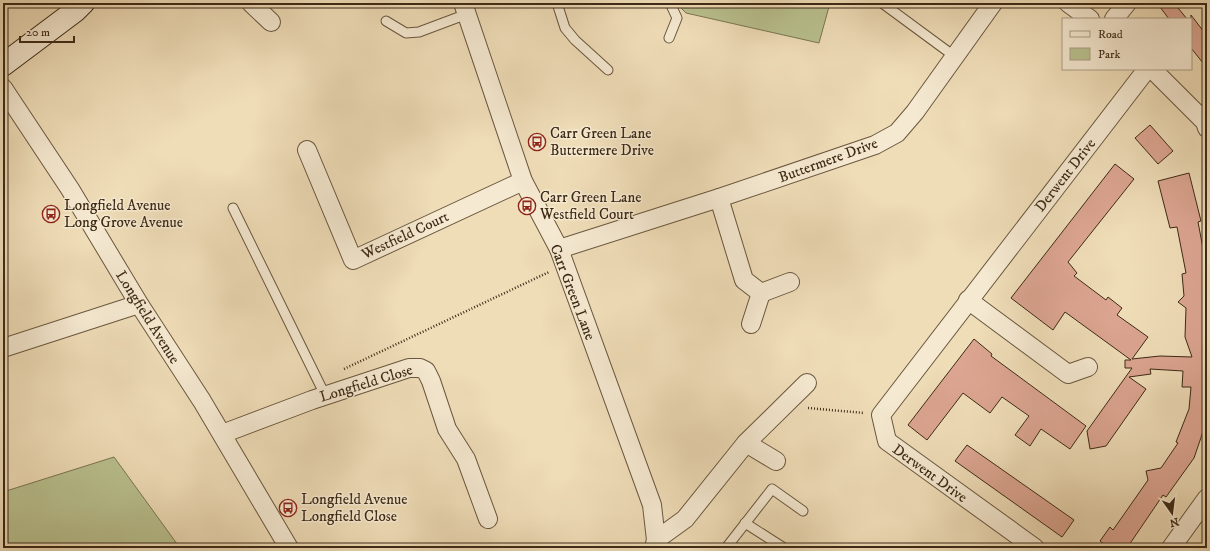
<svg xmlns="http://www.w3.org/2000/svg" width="1210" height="551" font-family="'IM FELL DW Pica',serif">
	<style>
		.green { fill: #b9c18f; stroke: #7b7652 }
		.building { fill: #dca591; stroke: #3d2a16 }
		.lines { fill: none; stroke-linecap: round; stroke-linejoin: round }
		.lane-casing { stroke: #6a573e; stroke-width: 11 }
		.street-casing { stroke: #6a573e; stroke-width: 20 }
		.secondary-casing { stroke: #3d2a16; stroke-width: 24 }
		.path { stroke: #3d2a16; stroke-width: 2.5; stroke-dasharray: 1 2; stroke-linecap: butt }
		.lane { stroke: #f5e9d1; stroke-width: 9 }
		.street { stroke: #f5e9d1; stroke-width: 18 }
		.secondary { stroke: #f5e9d1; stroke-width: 22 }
		.labels { text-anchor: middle; stroke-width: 3; stroke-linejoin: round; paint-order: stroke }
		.poi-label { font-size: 15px; fill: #3d2a16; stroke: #f5e9d1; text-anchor: start }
		.street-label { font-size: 15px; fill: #3d2a16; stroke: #f5e9d1 }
	</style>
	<rect width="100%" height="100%" fill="#efddb8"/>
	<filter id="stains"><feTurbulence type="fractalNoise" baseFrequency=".005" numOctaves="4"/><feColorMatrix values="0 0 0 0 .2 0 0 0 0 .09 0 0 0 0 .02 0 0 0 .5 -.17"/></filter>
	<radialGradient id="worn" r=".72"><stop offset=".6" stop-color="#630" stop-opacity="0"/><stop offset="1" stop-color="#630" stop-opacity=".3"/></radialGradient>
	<!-- green -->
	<g class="green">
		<path d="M 676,3 L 830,3 L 819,43 L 686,13 Z"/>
		<path d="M 114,457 L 180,548 L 3,548 L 3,492 Z"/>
	</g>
	<!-- building -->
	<g class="building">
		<path d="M 1157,3 L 1174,3 L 1187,19 L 1169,19 Z"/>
		<path d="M 1191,15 L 1207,36 L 1207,68 L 1191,48 Z"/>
		<path d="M 1150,125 L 1173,151 L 1158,164 L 1135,138 Z"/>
		<path d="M 1115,164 L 1134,179 L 1068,262 L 1077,273 L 1074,276 L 1106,300 L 1108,297 L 1122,308 L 1117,315 L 1148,337 L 1132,359 L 1160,356 L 1192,357 L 1185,337 L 1186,308 L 1178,302 L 1184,296 L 1182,274 L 1186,273 L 1177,227 L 1170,228 L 1158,181 L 1189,173 L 1201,221 L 1198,222 L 1207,269 L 1207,420 L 1194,458 L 1166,497 L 1163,495 L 1127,548 L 1109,548 L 1100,541 L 1110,527 L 1113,530 L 1148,480 L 1146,471 L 1161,468 L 1178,443 L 1176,442 L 1189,409 L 1191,387 L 1182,387 L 1183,371 L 1150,369 L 1151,374 L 1129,377 L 1146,389 L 1106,446 L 1090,449 L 1087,431 L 1132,368 L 1125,368 L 1125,360 L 1131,360 L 1065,312 L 1053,330 L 1011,298 Z"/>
		<path d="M 974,339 L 992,354 L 991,356 L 1086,426 L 1070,449 L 1041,429 L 1030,446 L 1015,435 L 1029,416 L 1002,397 L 990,413 L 963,393 L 927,440 L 908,425 Z"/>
		<path d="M 967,445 L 1074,520 L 1062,537 L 955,461 Z"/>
	</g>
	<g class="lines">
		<defs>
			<g id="lane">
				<path d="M 557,3 L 565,28 L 575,40 L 608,70"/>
				<path d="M 882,3 L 954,56"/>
				<path d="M 386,21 L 406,33 L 419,32 L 467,14"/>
				<path d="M 669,38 L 677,18 L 670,3"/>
				<path d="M 233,208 L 325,395"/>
				<path d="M 745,523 L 784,548"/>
				<path d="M 726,548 L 772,489 L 803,511"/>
			</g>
			<g id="street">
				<path d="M 251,3 L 271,22"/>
				<path d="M 463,3 L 523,181 L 559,249 L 652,505 L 656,540"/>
				<path d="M 1068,3 L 1090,19"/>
				<path d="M 1114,19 L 1127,3"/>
				<path d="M 1152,69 L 1205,122 L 1207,128"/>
				<path d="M 3,88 L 70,189 L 139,304 L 202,401 L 289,548"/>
				<path d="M 307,150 L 353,260 L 523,181"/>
				<path d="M 719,198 L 744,280 L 761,293 L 751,324"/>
				<path d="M 559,249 L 719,198 L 875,145 L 897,133 L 915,112 L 993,3"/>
				<path d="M 761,293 L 790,282"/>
				<path d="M 968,300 L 1068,374 L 1088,367"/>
				<path d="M 3,348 L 139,304"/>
				<path d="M 222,434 L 312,400 L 409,368 L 420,368 L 426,371 L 431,381 L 447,429 L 466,459 L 488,519"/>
				<path d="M 746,443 L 776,461"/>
				<path d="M 654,548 L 656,540 L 685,519 L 746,443 L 807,383"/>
				<path d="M 1035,548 L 887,441 L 881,415 L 1147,69"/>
				<path d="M 1171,548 L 1207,498"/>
			</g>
			<path id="secondary" d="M 3,65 L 75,11 L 83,3"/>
		</defs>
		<!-- lane casing -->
		<use href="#lane" class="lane-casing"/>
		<!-- street casing -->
		<use href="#street" class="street-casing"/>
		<!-- secondary casing -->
		<use href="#secondary" class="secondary-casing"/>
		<!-- path -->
		<g class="path">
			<path d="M 344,369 L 549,272"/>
			<path d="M 808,408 L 864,413"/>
		</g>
		<!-- lane -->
		<use href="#lane" class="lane"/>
		<!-- street -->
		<use href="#street" class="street"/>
		<!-- secondary -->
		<use href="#secondary" class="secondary"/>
	</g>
	<!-- icons -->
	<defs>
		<symbol id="bus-ring" viewBox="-11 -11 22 22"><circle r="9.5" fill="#f5e9d1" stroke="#8f2418" stroke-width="1.5"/><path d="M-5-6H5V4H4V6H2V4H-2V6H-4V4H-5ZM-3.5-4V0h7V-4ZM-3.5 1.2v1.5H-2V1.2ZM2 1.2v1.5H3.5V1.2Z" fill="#8f2418"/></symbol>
	</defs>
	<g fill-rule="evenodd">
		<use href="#bus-ring" x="527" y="132" width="20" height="20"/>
		<use href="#bus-ring" x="517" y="196" width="20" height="20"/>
		<use href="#bus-ring" x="41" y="204" width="20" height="20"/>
		<use href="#bus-ring" x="278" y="498" width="20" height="20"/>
	</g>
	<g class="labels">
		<!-- poi labels -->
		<g class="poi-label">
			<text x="550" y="138">Carr Green Lane<tspan x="550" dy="17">Buttermere Drive</tspan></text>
			<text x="540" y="202">Carr Green Lane<tspan x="540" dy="17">Westfield Court</tspan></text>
			<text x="64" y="210">Longfield Avenue<tspan x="64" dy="17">Long Grove Avenue</tspan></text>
			<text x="301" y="504">Longfield Avenue<tspan x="301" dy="17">Longfield Close</tspan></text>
		</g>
		<!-- street labels -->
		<g class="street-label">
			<text transform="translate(828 160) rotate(-20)" y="5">Buttermere Drive</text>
			<text transform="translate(1065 175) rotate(-52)" y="5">Derwent Drive</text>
			<text transform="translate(405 235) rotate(-25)" y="5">Westfield Court</text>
			<text transform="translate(573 292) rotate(69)" y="5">Carr Green Lane</text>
			<text transform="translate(148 317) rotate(58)" y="5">Longfield Avenue</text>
			<text transform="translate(366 383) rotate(-17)" y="5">Longfield Close</text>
			<text transform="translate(930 473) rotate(36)" y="5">Derwent Drive</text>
		</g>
	</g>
	<!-- margin -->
	<rect width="1210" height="551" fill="none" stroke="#efddb8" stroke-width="16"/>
	<rect x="4" y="4" width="1202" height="543" fill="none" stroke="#3d2a16" stroke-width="2"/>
	<rect x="8" y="8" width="1194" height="535" fill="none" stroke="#3d2a16"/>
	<!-- legend -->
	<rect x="1062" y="18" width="130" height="52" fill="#f5e9d1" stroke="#ab9d86"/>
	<rect x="1070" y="31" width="20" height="6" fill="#f5e9d1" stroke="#ab9d86"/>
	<text x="1098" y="38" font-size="12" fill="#3d2a16">Road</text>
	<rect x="1070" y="48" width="20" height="12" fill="#b9c18f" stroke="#ab9d86"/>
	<text x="1098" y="58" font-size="12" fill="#3d2a16">Park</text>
	<!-- north arrow -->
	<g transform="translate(1172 513) rotate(166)" stroke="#f5e9d1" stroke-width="3" paint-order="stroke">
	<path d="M0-3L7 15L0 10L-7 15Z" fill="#3d2a16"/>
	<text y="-6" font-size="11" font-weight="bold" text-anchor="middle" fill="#3d2a16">N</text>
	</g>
	<!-- scale -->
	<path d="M20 36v6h54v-6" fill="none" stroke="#3d2a16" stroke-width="2"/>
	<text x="26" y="36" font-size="12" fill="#3d2a16" stroke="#f5e9d1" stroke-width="3" paint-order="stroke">20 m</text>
	<rect width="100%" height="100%" filter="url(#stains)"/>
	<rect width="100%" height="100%" fill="url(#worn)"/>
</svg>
